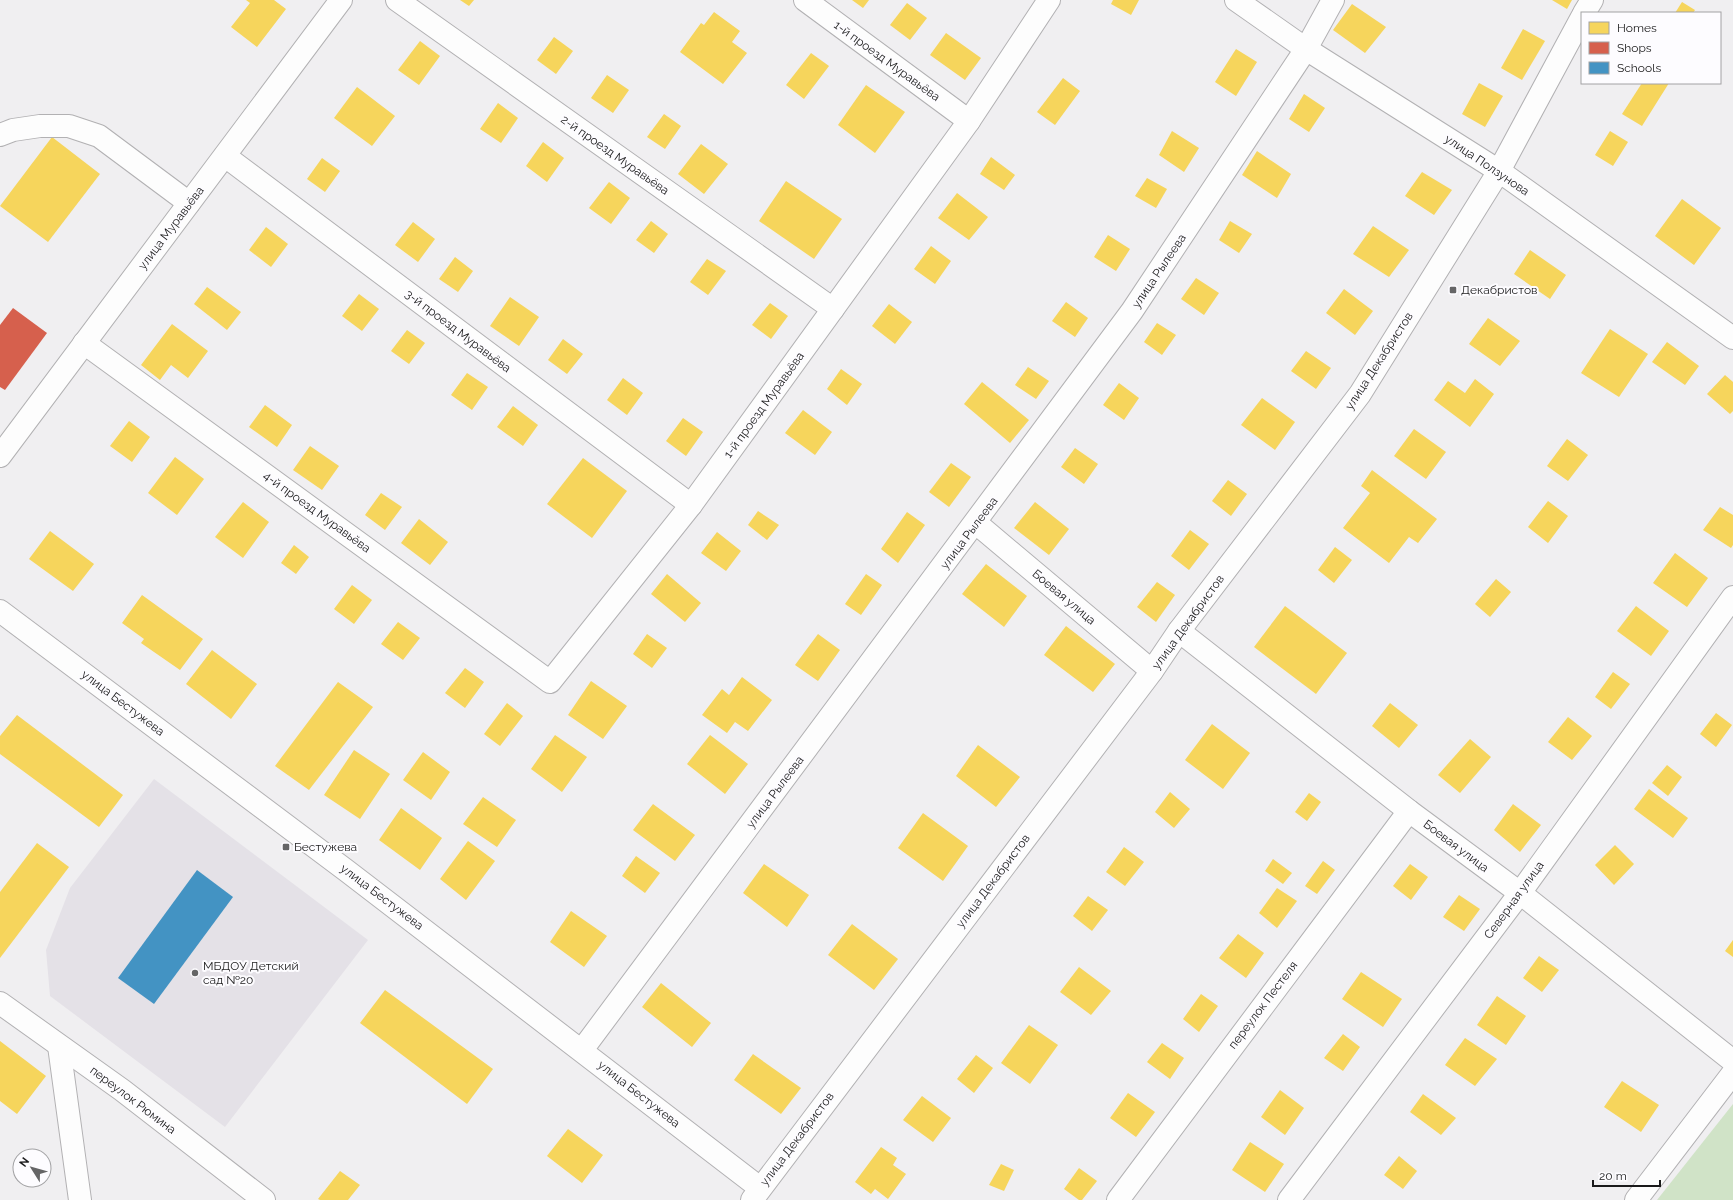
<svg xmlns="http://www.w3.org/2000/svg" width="1733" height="1200" font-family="Raleway,sans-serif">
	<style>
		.built { fill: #e4e1e7 }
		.green { fill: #d0e3c7 }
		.homes { fill: #f6d55c }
		.shops { fill: #d6604d }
		.schools { fill: #4393c3 }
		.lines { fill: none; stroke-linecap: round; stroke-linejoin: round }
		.minor-casing { stroke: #b2b1b3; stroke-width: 24 }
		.minor { stroke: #fdfdfd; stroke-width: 22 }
		.poi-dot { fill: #656566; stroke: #fdfcff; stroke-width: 1.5 }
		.labels { text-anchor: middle; stroke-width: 4; stroke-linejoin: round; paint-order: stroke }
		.street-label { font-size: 12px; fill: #1a1a1b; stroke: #fdfcff }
		.poi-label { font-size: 12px; fill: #1a1a1b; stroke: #fdfcff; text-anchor: start }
	</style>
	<rect width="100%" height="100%" fill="#f0eff1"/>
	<!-- built -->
	<path class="built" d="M 154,779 L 368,940 L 225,1127 L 50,996 L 46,950 L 70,888 Z"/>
	<!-- green -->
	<path class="green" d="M 1733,1104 L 1733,1200 L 1657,1200 Z"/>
	<!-- homes -->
	<g class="homes">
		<path d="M 246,0 L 274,0 L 286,9 L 257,47 L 231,27 L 250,3 Z"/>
		<path d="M 460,0 L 474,0 L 469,6 Z"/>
		<path d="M 852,0 L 869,0 L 863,8 Z"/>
		<path d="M 1113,0 L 1139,0 L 1131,15 L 1111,4 Z"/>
		<path d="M 1552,0 L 1572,0 L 1567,9 Z"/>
		<path d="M 1682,2 L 1695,10 L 1693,13 L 1675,13 Z"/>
		<path d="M 907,3 L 927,18 L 910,40 L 890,25 Z"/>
		<path d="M 1352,4 L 1386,27 L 1365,53 L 1333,30 Z"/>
		<path d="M 714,12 L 740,31 L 732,42 L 747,53 L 723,84 L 680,52 L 701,23 L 704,25 Z"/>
		<path d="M 1523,29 L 1545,41 L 1522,80 L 1501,68 Z"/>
		<path d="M 946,33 L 981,58 L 965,80 L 930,55 Z"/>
		<path d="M 554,37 L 573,51 L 556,74 L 537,60 Z"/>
		<path d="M 420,41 L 440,56 L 419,85 L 398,70 Z"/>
		<path d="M 1236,49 L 1257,62 L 1236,96 L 1215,82 Z"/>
		<path d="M 811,53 L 829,66 L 804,99 L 786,85 Z"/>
		<path d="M 607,75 L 629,90 L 613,113 L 591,98 Z"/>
		<path d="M 1063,78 L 1080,91 L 1055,125 L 1037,112 Z"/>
		<path d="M 1479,83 L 1503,96 L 1485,127 L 1462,114 Z"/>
		<path d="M 1642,83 L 1669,83 L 1642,126 L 1622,114 Z"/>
		<path d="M 866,85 L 905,112 L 875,153 L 838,125 Z"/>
		<path d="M 357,87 L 395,116 L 372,146 L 334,118 Z"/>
		<path d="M 1304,94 L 1325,108 L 1309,132 L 1289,119 Z"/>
		<path d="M 498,103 L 518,118 L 501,143 L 480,129 Z"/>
		<path d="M 664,114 L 681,126 L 665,149 L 647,137 Z"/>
		<path d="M 1172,131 L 1199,148 L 1184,172 L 1159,155 Z"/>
		<path d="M 1610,131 L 1628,142 L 1613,166 L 1595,155 Z"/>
		<path d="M 52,137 L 100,174 L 48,242 L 0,206 Z"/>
		<path d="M 543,142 L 564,158 L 547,182 L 526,166 Z"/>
		<path d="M 701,144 L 728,164 L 704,194 L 678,174 Z"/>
		<path d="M 1257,151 L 1291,174 L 1277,198 L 1242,175 Z"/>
		<path d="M 991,157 L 1015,175 L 1004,190 L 980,174 Z"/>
		<path d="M 322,158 L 340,171 L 325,192 L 307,179 Z"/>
		<path d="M 1422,172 L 1452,190 L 1434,215 L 1405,196 Z"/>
		<path d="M 1147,178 L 1167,189 L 1156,208 L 1135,196 Z"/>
		<path d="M 786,181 L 842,219 L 814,259 L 759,221 Z"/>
		<path d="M 609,182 L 630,198 L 611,224 L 589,208 Z"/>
		<path d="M 957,193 L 988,217 L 969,240 L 938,218 Z"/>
		<path d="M 1682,199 L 1721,228 L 1694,265 L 1655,236 Z"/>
		<path d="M 651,221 L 668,234 L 654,253 L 636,240 Z"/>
		<path d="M 1230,221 L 1252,234 L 1239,253 L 1219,240 Z"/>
		<path d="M 413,222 L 435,239 L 418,262 L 395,245 Z"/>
		<path d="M 1373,226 L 1409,250 L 1389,277 L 1353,254 Z"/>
		<path d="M 266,227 L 288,244 L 271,267 L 249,250 Z"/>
		<path d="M 1108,235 L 1130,249 L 1116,271 L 1094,257 Z"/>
		<path d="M 931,246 L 951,261 L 935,284 L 914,269 Z"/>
		<path d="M 1530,250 L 1566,275 L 1550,299 L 1514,274 Z"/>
		<path d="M 455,257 L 473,271 L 458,292 L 439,279 Z"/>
		<path d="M 707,259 L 726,271 L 708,295 L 690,282 Z"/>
		<path d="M 1196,278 L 1219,293 L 1204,315 L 1181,299 Z"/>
		<path d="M 207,287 L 241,312 L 227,330 L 194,304 Z"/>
		<path d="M 1344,289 L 1373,311 L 1355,335 L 1326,313 Z"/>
		<path d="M 359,294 L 379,309 L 362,331 L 342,316 Z"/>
		<path d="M 510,297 L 539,317 L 519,346 L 490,326 Z"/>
		<path d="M 1066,302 L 1088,318 L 1075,337 L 1052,321 Z"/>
		<path d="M 770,303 L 788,316 L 771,339 L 752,325 Z"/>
		<path d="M 889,304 L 912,322 L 895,344 L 872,326 Z"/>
		<path d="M 1488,318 L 1520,341 L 1500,366 L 1469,344 Z"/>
		<path d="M 1157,323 L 1176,335 L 1162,355 L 1144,342 Z"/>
		<path d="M 172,324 L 208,351 L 188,378 L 171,365 L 160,380 L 141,365 Z"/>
		<path d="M 1610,329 L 1648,354 L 1619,397 L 1581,373 Z"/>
		<path d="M 407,330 L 425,343 L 409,364 L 391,351 Z"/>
		<path d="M 563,339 L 583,354 L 567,374 L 548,360 Z"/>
		<path d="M 1667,342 L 1699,366 L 1685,385 L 1652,362 Z"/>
		<path d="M 1306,351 L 1331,368 L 1316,389 L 1291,371 Z"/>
		<path d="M 1028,367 L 1049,381 L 1036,399 L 1015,385 Z"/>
		<path d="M 841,369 L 862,384 L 847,405 L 827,389 Z"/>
		<path d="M 467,373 L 488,387 L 472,410 L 451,395 Z"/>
		<path d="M 1725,375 L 1733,382 L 1733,411 L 1730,414 L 1707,394 Z"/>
		<path d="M 623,378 L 643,393 L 627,415 L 607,400 Z"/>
		<path d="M 1475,379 L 1494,394 L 1470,427 L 1434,400 L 1448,381 L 1465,393 Z"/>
		<path d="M 982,382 L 1029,420 L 1010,443 L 964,404 Z"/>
		<path d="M 1119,383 L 1139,398 L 1124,420 L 1103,405 Z"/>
		<path d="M 1262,398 L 1295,422 L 1275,450 L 1241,425 Z"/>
		<path d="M 265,405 L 292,425 L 277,447 L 249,427 Z"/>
		<path d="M 513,406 L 538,425 L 523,446 L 497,427 Z"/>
		<path d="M 803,410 L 832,432 L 815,455 L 785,433 Z"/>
		<path d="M 683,418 L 703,432 L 686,456 L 666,441 Z"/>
		<path d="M 129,421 L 150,437 L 132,462 L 110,446 Z"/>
		<path d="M 1414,429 L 1446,452 L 1426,479 L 1394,456 Z"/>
		<path d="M 1567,439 L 1588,455 L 1568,481 L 1547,466 Z"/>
		<path d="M 310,446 L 339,466 L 322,490 L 293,470 Z"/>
		<path d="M 1075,448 L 1098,464 L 1084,484 L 1061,467 Z"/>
		<path d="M 175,457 L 204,479 L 177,515 L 148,493 Z"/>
		<path d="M 583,458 L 627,491 L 592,538 L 547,504 Z"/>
		<path d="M 951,463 L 971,477 L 949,507 L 929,492 Z"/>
		<path d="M 1372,470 L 1437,519 L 1418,543 L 1409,537 L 1389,563 L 1343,528 L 1370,493 L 1361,486 Z"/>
		<path d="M 1228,480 L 1247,494 L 1231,516 L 1212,501 Z"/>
		<path d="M 381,493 L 402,507 L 385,530 L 365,515 Z"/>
		<path d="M 1548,501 L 1568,516 L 1548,543 L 1528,527 Z"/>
		<path d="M 243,502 L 269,522 L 243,558 L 215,537 Z"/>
		<path d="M 1035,502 L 1069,529 L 1049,555 L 1014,528 Z"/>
		<path d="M 1720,507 L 1733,515 L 1733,545 L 1731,548 L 1703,530 Z"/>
		<path d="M 758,511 L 779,525 L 767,540 L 748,525 Z"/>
		<path d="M 907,512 L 925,525 L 898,563 L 881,549 Z"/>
		<path d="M 419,519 L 448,542 L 430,565 L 401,543 Z"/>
		<path d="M 1190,530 L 1209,544 L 1189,570 L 1171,556 Z"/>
		<path d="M 50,531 L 94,564 L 73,591 L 29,559 Z"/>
		<path d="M 717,532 L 741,551 L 726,571 L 701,553 Z"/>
		<path d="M 294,545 L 309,557 L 296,574 L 281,563 Z"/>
		<path d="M 1335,547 L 1352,560 L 1334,583 L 1318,570 Z"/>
		<path d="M 1675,553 L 1708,578 L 1687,607 L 1653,583 Z"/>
		<path d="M 986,564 L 1027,596 L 1004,627 L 962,594 Z"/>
		<path d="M 667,574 L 701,603 L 685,622 L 651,594 Z"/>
		<path d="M 866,574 L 882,585 L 861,615 L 845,604 Z"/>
		<path d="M 1496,579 L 1511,592 L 1490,617 L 1475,604 Z"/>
		<path d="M 1157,582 L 1175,595 L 1156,622 L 1137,607 Z"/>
		<path d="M 352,585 L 372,600 L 354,624 L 334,609 Z"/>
		<path d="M 142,595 L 203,639 L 180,670 L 141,643 L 144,639 L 122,623 Z"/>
		<path d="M 1285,606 L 1347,653 L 1316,694 L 1254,647 Z"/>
		<path d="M 1636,606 L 1669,631 L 1651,656 L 1617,631 Z"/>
		<path d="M 398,622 L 420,638 L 403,660 L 381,644 Z"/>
		<path d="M 1066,626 L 1115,664 L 1093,692 L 1044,655 Z"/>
		<path d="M 647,634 L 667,648 L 652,668 L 633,654 Z"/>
		<path d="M 818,634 L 840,650 L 818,681 L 795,665 Z"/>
		<path d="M 212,650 L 257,684 L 231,719 L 186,684 Z"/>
		<path d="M 465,668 L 484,682 L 465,708 L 445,693 Z"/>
		<path d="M 1613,672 L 1630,684 L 1611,709 L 1595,697 Z"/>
		<path d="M 742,677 L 772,700 L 748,731 L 735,722 L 727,733 L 702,715 L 722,689 L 729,695 Z"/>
		<path d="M 591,681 L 627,706 L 603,739 L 568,715 Z"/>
		<path d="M 338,682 L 373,707 L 309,790 L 275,766 Z"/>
		<path d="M 507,703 L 523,716 L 500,746 L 484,734 Z"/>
		<path d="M 1390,703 L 1418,725 L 1399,748 L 1372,726 Z"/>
		<path d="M 1716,713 L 1732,725 L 1716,747 L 1700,734 Z"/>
		<path d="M 17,715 L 123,795 L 99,827 L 0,754 L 0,736 Z"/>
		<path d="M 1568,717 L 1592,736 L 1572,760 L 1548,742 Z"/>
		<path d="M 1212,724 L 1250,753 L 1223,789 L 1185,760 Z"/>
		<path d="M 555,735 L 587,757 L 562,792 L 531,769 Z"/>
		<path d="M 710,735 L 748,764 L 725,794 L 687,764 Z"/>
		<path d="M 1470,739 L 1491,757 L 1460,793 L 1438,775 Z"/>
		<path d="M 978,745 L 1020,777 L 996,807 L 956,776 Z"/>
		<path d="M 354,750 L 390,774 L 360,819 L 324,795 Z"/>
		<path d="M 423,752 L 450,772 L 431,800 L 403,780 Z"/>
		<path d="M 1667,765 L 1682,777 L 1668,796 L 1652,783 Z"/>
		<path d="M 1649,789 L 1688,818 L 1673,838 L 1634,809 Z"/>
		<path d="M 1170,792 L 1190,809 L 1174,828 L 1155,812 Z"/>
		<path d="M 1309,793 L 1321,802 L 1307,821 L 1295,812 Z"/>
		<path d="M 483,797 L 516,820 L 497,847 L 463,824 Z"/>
		<path d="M 653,804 L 695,835 L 675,861 L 633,830 Z"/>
		<path d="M 1513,804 L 1541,825 L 1520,852 L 1494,830 Z"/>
		<path d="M 401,808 L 442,838 L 420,870 L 379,840 Z"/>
		<path d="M 923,813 L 968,846 L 943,881 L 898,848 Z"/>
		<path d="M 468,841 L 495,861 L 466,900 L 440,879 Z"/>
		<path d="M 37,843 L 69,867 L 0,958 L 0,892 Z"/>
		<path d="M 1615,845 L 1634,864 L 1614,885 L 1595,865 Z"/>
		<path d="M 1124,847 L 1144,862 L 1125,886 L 1106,872 Z"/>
		<path d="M 636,856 L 660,873 L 645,893 L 622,876 Z"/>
		<path d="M 1273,859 L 1292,873 L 1283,884 L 1265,871 Z"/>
		<path d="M 1323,861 L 1335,870 L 1317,894 L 1305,886 Z"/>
		<path d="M 764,864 L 809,895 L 787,927 L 743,893 Z"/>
		<path d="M 1410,864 L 1428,877 L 1411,900 L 1393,886 Z"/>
		<path d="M 1277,888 L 1297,901 L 1277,928 L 1259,913 Z"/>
		<path d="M 1459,895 L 1480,909 L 1464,931 L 1443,917 Z"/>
		<path d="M 1088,896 L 1108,910 L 1092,931 L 1073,916 Z"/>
		<path d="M 571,911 L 607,936 L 584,967 L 550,942 Z"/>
		<path d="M 852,924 L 898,959 L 874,990 L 828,955 Z"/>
		<path d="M 1238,934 L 1264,953 L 1246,978 L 1219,958 Z"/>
		<path d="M 1733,940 L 1733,957 L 1725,951 Z"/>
		<path d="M 1539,956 L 1559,970 L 1542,992 L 1523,978 Z"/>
		<path d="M 1079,967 L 1111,991 L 1091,1015 L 1060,992 Z"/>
		<path d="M 1361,972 L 1402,999 L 1383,1027 L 1342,999 Z"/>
		<path d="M 661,983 L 711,1023 L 692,1047 L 642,1007 Z"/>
		<path d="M 385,990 L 493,1069 L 467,1104 L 360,1023 Z"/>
		<path d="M 1201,994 L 1218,1006 L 1199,1032 L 1183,1019 Z"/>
		<path d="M 1497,996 L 1526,1016 L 1506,1045 L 1477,1025 Z"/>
		<path d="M 1029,1025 L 1058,1045 L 1030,1084 L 1001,1063 Z"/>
		<path d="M 1343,1034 L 1360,1047 L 1343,1071 L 1324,1058 Z"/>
		<path d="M 1465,1038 L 1497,1059 L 1475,1086 L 1445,1065 Z"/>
		<path d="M 0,1041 L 46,1076 L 17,1114 L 0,1101 Z"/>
		<path d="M 1162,1043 L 1184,1058 L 1170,1079 L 1147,1062 Z"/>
		<path d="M 753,1054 L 801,1088 L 781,1114 L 734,1080 Z"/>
		<path d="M 976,1055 L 993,1068 L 974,1093 L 957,1079 Z"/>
		<path d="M 1622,1081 L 1659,1105 L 1641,1132 L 1604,1107 Z"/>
		<path d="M 1280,1090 L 1304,1108 L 1285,1135 L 1261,1117 Z"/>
		<path d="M 1128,1093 L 1155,1112 L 1136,1137 L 1110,1118 Z"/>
		<path d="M 1423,1094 L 1456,1118 L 1441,1135 L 1410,1112 Z"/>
		<path d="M 922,1096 L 951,1118 L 933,1142 L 903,1120 Z"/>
		<path d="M 568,1129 L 603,1155 L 582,1183 L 547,1156 Z"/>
		<path d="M 1250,1142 L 1284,1164 L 1265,1192 L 1232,1170 Z"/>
		<path d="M 881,1147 L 897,1158 L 893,1165 L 906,1174 L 888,1199 L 875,1189 L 871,1194 L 855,1182 Z"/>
		<path d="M 1399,1156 L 1417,1171 L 1403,1189 L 1384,1175 Z"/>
		<path d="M 1001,1164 L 1014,1170 L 1004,1191 L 989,1185 Z"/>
		<path d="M 1079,1168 L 1097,1181 L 1082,1200 L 1079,1200 L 1064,1189 Z"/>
		<path d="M 340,1171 L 360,1185 L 348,1200 L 320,1200 L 318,1199 Z"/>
	</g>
	<!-- shops -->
	<path class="shops" d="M 13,308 L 47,333 L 5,390 L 0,387 L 0,325 Z"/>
	<!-- schools -->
	<path class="schools" d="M 197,870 L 233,897 L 154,1004 L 118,978 Z"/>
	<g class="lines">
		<defs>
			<g id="minor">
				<path d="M 397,0 L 833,309"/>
				<path d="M 805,0 L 969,121"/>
				<path d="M 1236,0 L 1306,49 L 1499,171 L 1733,338"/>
				<path d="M 1584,13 L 1592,0"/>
				<path d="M 0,135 L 13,130 L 40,126 L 69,126 L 99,136 L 189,203"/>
				<path d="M 225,156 L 691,505"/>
				<path d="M 84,343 L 550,682 L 691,505 L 969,121 L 1049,0"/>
				<path d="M 0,456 L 341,0"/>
				<path d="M 976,523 L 1152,671"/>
				<path d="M 0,611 L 347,871 L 760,1188"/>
				<path d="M 1179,631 L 1409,811 L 1520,893 L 1733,1061"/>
				<path d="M 0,1003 L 122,1090 L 264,1200"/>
				<path d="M 59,1046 L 80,1200"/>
				<path d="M 582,1050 L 1132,311 L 1306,49 L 1333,0"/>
				<path d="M 752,1200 L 1152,671 L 1179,631 L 1360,394 L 1499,171 L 1582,17"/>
				<path d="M 1118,1200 L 1409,811"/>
				<path d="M 1289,1200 L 1520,893 L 1733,597"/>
				<path d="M 1636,1200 L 1733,1073"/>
			</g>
		</defs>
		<!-- minor casing -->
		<use href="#minor" class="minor-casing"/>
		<!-- minor -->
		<use href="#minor" class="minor"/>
	</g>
	<!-- markers -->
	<g class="poi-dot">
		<rect x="1449" y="286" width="8" height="8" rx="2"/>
		<rect x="282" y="843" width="8" height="8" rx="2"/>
		<circle cx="195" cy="973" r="4"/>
	</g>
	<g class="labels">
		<!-- street labels -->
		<g class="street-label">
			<text transform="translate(887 61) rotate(36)" y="4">1-й проезд Муравьёва</text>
			<text transform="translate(615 155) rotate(35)" y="4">2-й проезд Муравьёва</text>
			<text transform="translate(1487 165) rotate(34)" y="4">улица Ползунова</text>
			<text transform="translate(171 228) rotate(-53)" y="4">улица Муравьёва</text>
			<text transform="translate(1159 271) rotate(-56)" y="4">улица Рылеева</text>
			<text transform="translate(458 331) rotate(37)" y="4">3-й проезд Муравьёва</text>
			<text transform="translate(1379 361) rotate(-57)" y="4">улица Декабристов</text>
			<text transform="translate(764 405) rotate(-54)" y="4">1-й проезд Муравьёва</text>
			<text transform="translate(317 512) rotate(36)" y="4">4-й проезд Муравьёва</text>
			<text transform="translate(969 533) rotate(-53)" y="4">улица Рылеева</text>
			<text transform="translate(1064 597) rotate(40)" y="4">Боевая улица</text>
			<text transform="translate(1188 622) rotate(-54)" y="4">улица Декабристов</text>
			<text transform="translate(123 703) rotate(37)" y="4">улица Бестужева</text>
			<text transform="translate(775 792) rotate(-53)" y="4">улица Рылеева</text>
			<text transform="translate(1456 846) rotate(37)" y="4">Боевая улица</text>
			<text transform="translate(993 881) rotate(-53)" y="4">улица Декабристов</text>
			<text transform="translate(382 897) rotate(37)" y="4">улица Бестужева</text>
			<text transform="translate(1514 900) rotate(-54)" y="4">Северная улица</text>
			<text transform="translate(1263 1005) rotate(-53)" y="4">переулок Пестеля</text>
			<text transform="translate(639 1094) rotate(38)" y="4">улица Бестужева</text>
			<text transform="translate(133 1100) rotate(37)" y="4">переулок Рюмина</text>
			<text transform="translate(797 1139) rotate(-53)" y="4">улица Декабристов</text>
		</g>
		<!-- poi labels -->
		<g class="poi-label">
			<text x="1461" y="294">Декабристов</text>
			<text x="294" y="851">Бестужева</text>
			<text x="203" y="970">МБДОУ Детский<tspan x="203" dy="14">сад №20</tspan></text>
		</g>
	</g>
	<!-- legend -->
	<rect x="1581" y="12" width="140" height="72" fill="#fdfcff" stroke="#a2a2a4"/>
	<rect x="1589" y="22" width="20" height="12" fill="#f6d55c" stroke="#a2a2a4"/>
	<text x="1617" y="32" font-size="12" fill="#1a1a1b">Homes</text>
	<rect x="1589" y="42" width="20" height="12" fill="#d6604d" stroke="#a2a2a4"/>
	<text x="1617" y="52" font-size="12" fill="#1a1a1b">Shops</text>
	<rect x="1589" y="62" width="20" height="12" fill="#4393c3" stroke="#a2a2a4"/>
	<text x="1617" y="72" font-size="12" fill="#1a1a1b">Schools</text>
	<!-- north arrow -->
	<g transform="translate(32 1168) rotate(307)"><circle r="19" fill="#fdfcff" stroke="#a2a2a4"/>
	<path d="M0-3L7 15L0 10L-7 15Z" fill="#656566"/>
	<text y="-6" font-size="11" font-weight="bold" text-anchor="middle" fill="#1a1a1b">N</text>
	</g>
	<!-- scale -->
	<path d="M1593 1180v6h67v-6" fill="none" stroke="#1a1a1b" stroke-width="2"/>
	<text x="1599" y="1180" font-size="12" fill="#1a1a1b" stroke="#fdfcff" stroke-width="3" paint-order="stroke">20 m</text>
</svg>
